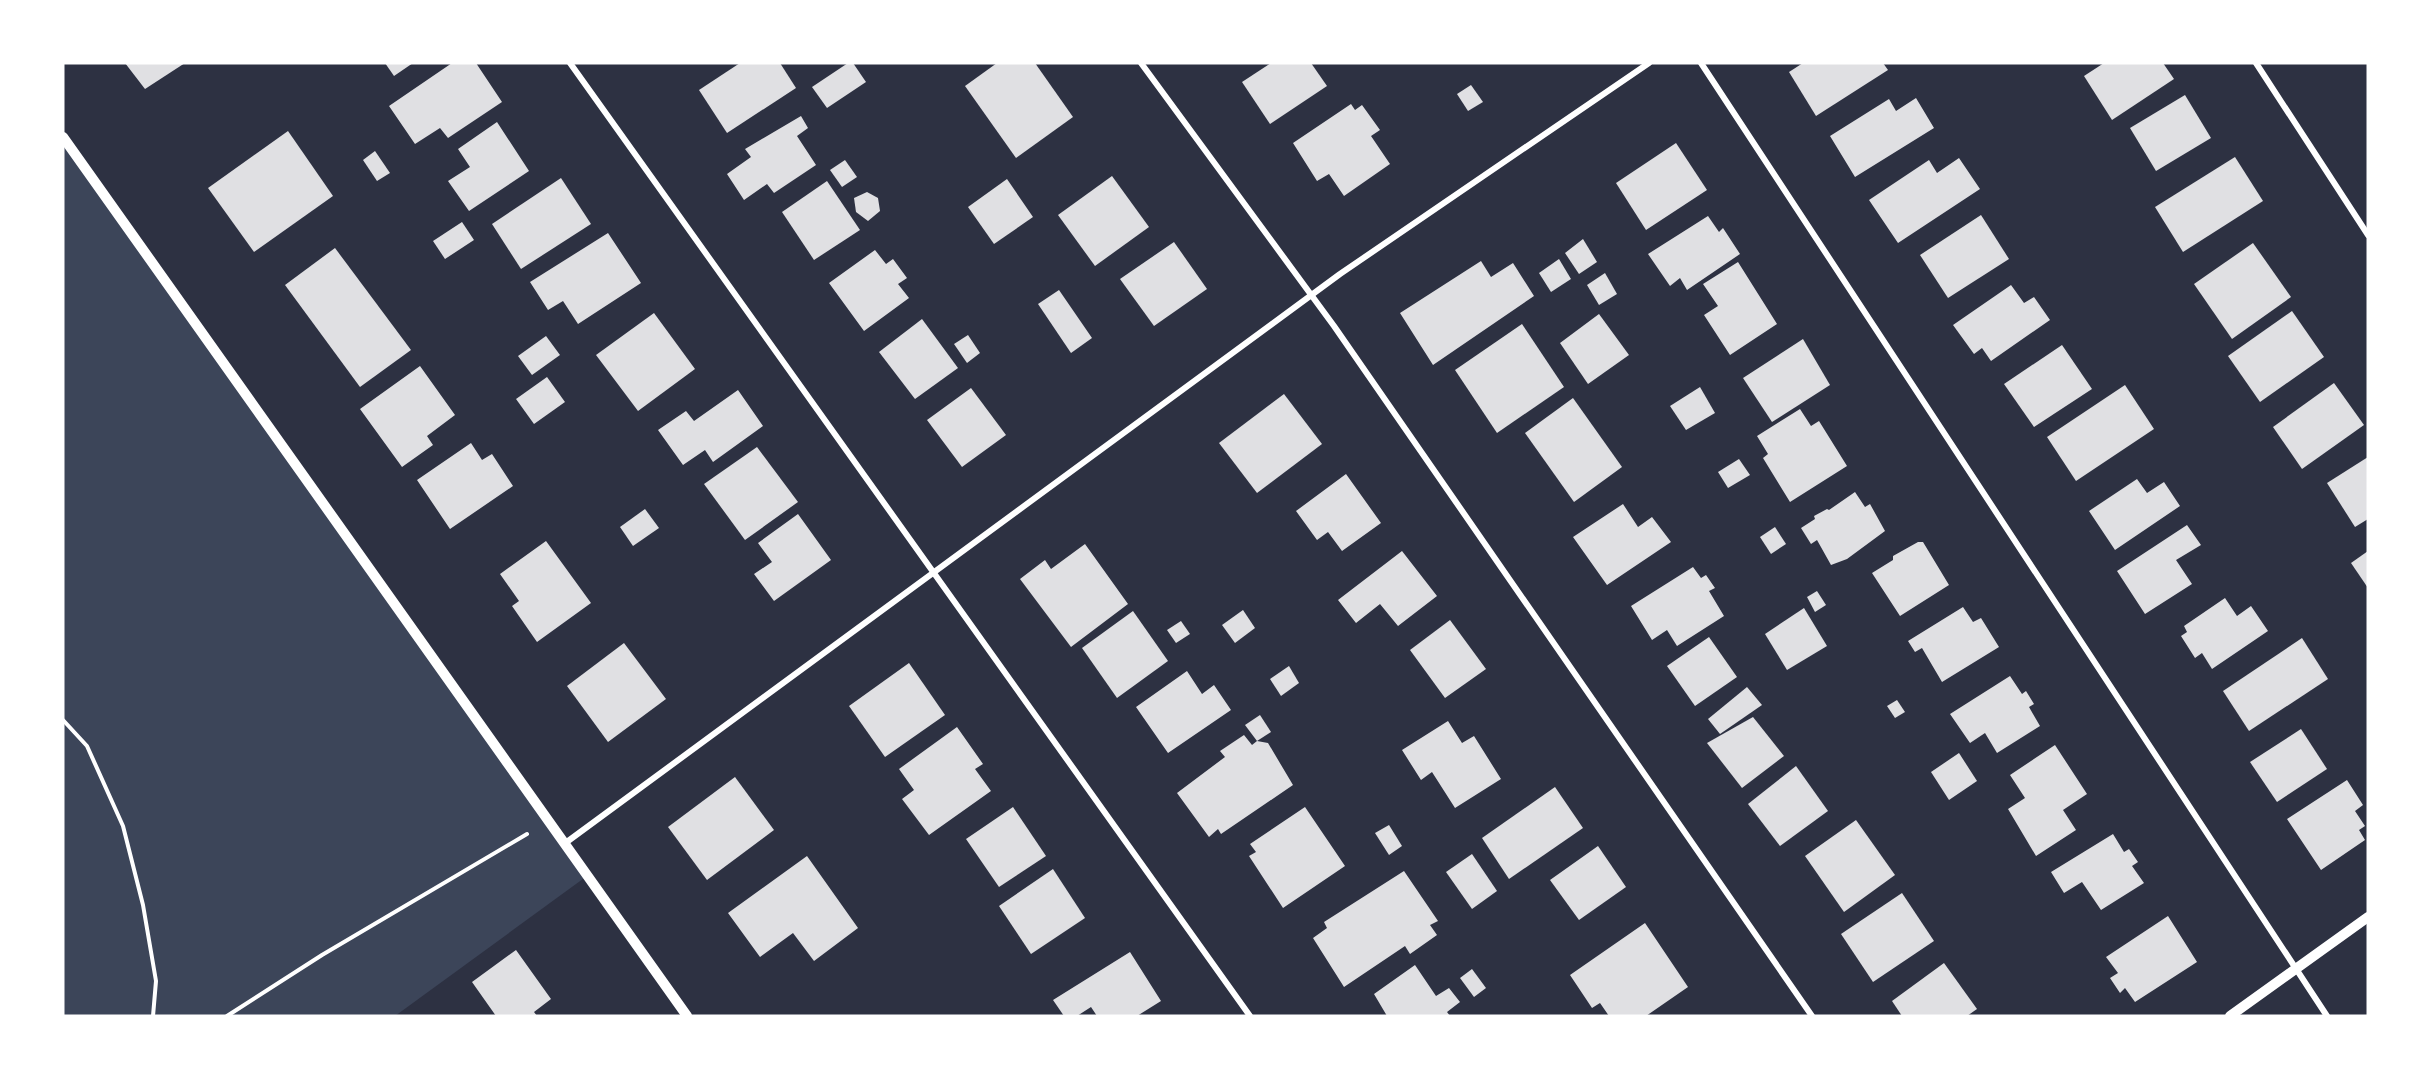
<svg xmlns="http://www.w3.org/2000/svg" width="2431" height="1079" font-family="Mulish,sans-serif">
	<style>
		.green { fill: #3c4559 }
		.building { fill: #e0e0e3 }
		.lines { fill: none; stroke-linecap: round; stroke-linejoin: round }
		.path { stroke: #fff; stroke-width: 4 }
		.minor { stroke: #fff; stroke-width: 6 }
		.tertiary { stroke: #fff; stroke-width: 10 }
	</style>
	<rect width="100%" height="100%" fill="#2d3142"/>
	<!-- green -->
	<path class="green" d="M 63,137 L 587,876 L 395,1016 L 63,1016 Z"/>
	<!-- building -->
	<g class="building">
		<path d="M 125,63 L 185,63 L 145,89 Z"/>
		<path d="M 385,63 L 413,63 L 394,76 Z"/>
		<path d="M 452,63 L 476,63 L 502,102 L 448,138 L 440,128 L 415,144 L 389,106 Z"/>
		<path d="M 740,63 L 780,63 L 796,88 L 727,133 L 699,90 Z"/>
		<path d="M 848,63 L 853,63 L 866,82 L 827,108 L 812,87 Z"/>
		<path d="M 997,63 L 1035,63 L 1073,117 L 1016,158 L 965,86 Z"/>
		<path d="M 1271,63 L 1311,63 L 1327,86 L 1270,124 L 1242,82 Z"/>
		<path d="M 1803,63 L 1883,63 L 1888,70 L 1816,116 L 1789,72 Z"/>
		<path d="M 2104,63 L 2163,63 L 2174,79 L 2112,120 L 2084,76 Z"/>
		<path d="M 1471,85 L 1483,102 L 1468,111 L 1457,94 Z"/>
		<path d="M 2185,95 L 2211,138 L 2156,171 L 2130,128 Z"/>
		<path d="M 1916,98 L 1934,128 L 1855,177 L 1830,136 L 1889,99 L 1896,111 Z"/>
		<path d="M 1351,104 L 1355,110 L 1362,105 L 1380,130 L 1371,136 L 1390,164 L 1344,196 L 1329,174 L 1317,181 L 1293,143 Z"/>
		<path d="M 801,116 L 808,128 L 797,136 L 816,165 L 774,193 L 767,184 L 744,200 L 727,174 L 751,157 L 745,149 Z"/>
		<path d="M 497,122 L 529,171 L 469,211 L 448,181 L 470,167 L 458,149 Z"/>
		<path d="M 288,131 L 333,196 L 254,252 L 208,188 Z"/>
		<path d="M 1676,143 L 1707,190 L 1646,230 L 1616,183 Z"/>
		<path d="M 375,151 L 390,173 L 377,181 L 363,160 Z"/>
		<path d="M 2235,157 L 2263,201 L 2183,252 L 2155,207 Z"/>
		<path d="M 1959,158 L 1980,189 L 1898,243 L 1869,200 L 1929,160 L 1937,173 Z"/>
		<path d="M 845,160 L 857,177 L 842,187 L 830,170 Z"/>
		<path d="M 1112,176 L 1149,227 L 1095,266 L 1058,215 Z"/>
		<path d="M 561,178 L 591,224 L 521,269 L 492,224 Z"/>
		<path d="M 1007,179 L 1033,217 L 994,244 L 968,207 Z"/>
		<path d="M 827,181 L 860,230 L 814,260 L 782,212 Z"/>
		<path d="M 867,192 L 878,198 L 880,211 L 868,221 L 856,212 L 854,198 Z"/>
		<path d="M 1981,215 L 2009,259 L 1948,298 L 1920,255 Z"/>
		<path d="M 1708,216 L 1719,232 L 1723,228 L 1740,254 L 1687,290 L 1680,278 L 1670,286 L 1648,254 Z"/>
		<path d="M 462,222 L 474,240 L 445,259 L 433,241 Z"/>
		<path d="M 608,233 L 641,283 L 578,324 L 563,301 L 548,310 L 530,282 Z"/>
		<path d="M 1583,239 L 1597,262 L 1579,274 L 1565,253 Z"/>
		<path d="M 1174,242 L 1207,289 L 1154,326 L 1120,279 Z"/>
		<path d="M 2253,243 L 2291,297 L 2232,339 L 2194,284 Z"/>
		<path d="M 335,248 L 411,350 L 360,387 L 285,285 Z"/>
		<path d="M 875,250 L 886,264 L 893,259 L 907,278 L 898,284 L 909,298 L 864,331 L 829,283 Z"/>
		<path d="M 1559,259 L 1571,279 L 1551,292 L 1539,273 Z"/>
		<path d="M 1481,261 L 1491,277 L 1513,263 L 1534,296 L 1433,365 L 1400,313 Z"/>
		<path d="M 1738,262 L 1777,324 L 1730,355 L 1704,315 L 1718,306 L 1703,284 Z"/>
		<path d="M 1605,273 L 1617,294 L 1599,305 L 1587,285 Z"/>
		<path d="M 2011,285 L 2024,303 L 2034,297 L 2050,320 L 1991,361 L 1982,348 L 1974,354 L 1953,325 Z"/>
		<path d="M 1059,290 L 1092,338 L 1071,353 L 1038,304 Z"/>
		<path d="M 2292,311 L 2324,357 L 2260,402 L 2228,356 Z"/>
		<path d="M 654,313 L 695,369 L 638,411 L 596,355 Z"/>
		<path d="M 1599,314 L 1629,355 L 1588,384 L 1560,343 Z"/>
		<path d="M 922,319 L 958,368 L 915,399 L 879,352 Z"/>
		<path d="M 1522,324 L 1564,387 L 1497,433 L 1455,370 Z"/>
		<path d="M 968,335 L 980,353 L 967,363 L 954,344 Z"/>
		<path d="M 546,336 L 560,355 L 532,375 L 518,356 Z"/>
		<path d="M 1803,339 L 1830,385 L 1772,422 L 1743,378 Z"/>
		<path d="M 2062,345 L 2092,389 L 2034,427 L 2004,384 Z"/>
		<path d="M 420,366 L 455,415 L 427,436 L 433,445 L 402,467 L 360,409 Z"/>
		<path d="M 547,377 L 565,402 L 534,424 L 516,399 Z"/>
		<path d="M 2334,383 L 2364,425 L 2302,469 L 2273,427 Z"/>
		<path d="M 2125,385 L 2154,429 L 2076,481 L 2047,437 Z"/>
		<path d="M 1700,387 L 1715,413 L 1686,430 L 1670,406 Z"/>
		<path d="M 971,388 L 1006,435 L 962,467 L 927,420 Z"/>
		<path d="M 738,390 L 763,426 L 713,462 L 705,450 L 683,465 L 658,430 L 686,411 L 694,421 Z"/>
		<path d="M 1284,394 L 1322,444 L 1257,493 L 1219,443 Z"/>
		<path d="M 1573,398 L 1622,467 L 1574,502 L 1525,433 Z"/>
		<path d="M 1800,409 L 1811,426 L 1819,421 L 1847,466 L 1790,502 L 1763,458 L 1768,454 L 1757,436 Z"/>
		<path d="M 471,443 L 482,460 L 492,454 L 513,486 L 450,529 L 417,480 Z"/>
		<path d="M 757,447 L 798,502 L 745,540 L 704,484 Z"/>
		<path d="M 2368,457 L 2368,519 L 2355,527 L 2327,483 Z"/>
		<path d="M 1739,459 L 1750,475 L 1728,488 L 1718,472 Z"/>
		<path d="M 1346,474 L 1381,523 L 1342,551 L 1328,532 L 1317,540 L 1296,511 Z"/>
		<path d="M 2137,479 L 2147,493 L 2164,482 L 2180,506 L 2115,550 L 2089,511 Z"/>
		<path d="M 1855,492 L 1865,507 L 1870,504 L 1885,531 L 1847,559 L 1831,565 L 1817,540 L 1811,544 L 1801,528 L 1815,519 L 1814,516 L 1827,509 L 1829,510 Z"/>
		<path d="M 1623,504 L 1638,527 L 1652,517 L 1671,542 L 1607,585 L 1573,537 Z"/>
		<path d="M 645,509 L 659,528 L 633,546 L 620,527 Z"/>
		<path d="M 798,514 L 831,560 L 774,601 L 754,574 L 772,562 L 758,543 Z"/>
		<path d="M 2187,525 L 2201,545 L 2176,560 L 2192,584 L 2145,614 L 2117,571 Z"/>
		<path d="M 1775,527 L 1786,544 L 1771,554 L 1760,537 Z"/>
		<path d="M 546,541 L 591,603 L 537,642 L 512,606 L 519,601 L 500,574 Z"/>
		<path d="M 1918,542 L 1923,542 L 1949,585 L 1900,616 L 1872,573 L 1893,560 L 1893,556 Z"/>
		<path d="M 1085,544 L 1128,604 L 1071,647 L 1020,579 L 1045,560 L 1051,569 Z"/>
		<path d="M 1402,551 L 1437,596 L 1398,626 L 1380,604 L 1356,623 L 1338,600 Z"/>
		<path d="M 2368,551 L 2368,588 L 2351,563 Z"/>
		<path d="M 1693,567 L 1701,578 L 1706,575 L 1715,588 L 1709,591 L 1724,616 L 1677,646 L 1667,630 L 1652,640 L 1631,606 Z"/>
		<path d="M 1817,591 L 1826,605 L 1815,612 L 1807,597 Z"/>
		<path d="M 2225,598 L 2237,616 L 2251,606 L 2268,631 L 2212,669 L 2202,653 L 2195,658 L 2181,636 L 2187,632 L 2184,626 Z"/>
		<path d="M 1963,607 L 1973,622 L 1981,618 L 1999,647 L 1942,682 L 1922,648 L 1915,652 L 1908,641 Z"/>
		<path d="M 1804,608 L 1827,646 L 1787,670 L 1765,634 Z"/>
		<path d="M 1243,610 L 1255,628 L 1235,643 L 1222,625 Z"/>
		<path d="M 1133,611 L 1168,661 L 1117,698 L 1082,648 Z"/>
		<path d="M 1450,620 L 1486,669 L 1445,698 L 1410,650 Z"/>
		<path d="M 1181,621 L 1190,634 L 1176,643 L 1167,630 Z"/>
		<path d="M 1709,637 L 1737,677 L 1695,706 L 1667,666 Z"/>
		<path d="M 2302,638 L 2328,679 L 2249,731 L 2223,691 Z"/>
		<path d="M 624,643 L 666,699 L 608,742 L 567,686 Z"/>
		<path d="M 909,663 L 945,715 L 885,757 L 849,706 Z"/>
		<path d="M 1289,666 L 1299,683 L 1281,696 L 1270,679 Z"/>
		<path d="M 1187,671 L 1202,694 L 1214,685 L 1231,710 L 1168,753 L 1136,707 Z"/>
		<path d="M 2010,676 L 2022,694 L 2026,691 L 2034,704 L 2029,707 L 2040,726 L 1997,753 L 1985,733 L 1970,743 L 1950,714 Z"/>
		<path d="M 1747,687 L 1762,705 L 1720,734 L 1708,719 Z"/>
		<path d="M 1897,700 L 1905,712 L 1895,718 L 1887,706 Z"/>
		<path d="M 1260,715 L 1271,732 L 1257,741 L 1245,725 Z"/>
		<path d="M 1753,717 L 1784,756 L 1742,788 L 1707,743 Z"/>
		<path d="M 1448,721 L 1462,743 L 1474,736 L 1501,779 L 1455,808 L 1432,772 L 1421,780 L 1402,750 Z"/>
		<path d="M 957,727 L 983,764 L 975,769 L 991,791 L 929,835 L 902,799 L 914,790 L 899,769 Z"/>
		<path d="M 2301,729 L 2327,769 L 2277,802 L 2250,762 Z"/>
		<path d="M 1244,735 L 1252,745 L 1257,741 L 1268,743 L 1293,785 L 1221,834 L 1218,829 L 1209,837 L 1177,793 L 1225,757 L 1220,751 Z"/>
		<path d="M 2055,745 L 2087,794 L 2063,810 L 2076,830 L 2036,856 L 2008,809 L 2025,798 L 2010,775 Z"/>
		<path d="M 1959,753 L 1977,781 L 1949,800 L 1931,772 Z"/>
		<path d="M 1796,766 L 1828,811 L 1780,846 L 1748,804 Z"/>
		<path d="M 735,777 L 774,830 L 707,880 L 668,827 Z"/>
		<path d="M 2347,780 L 2363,805 L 2355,811 L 2365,826 L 2359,830 L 2365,840 L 2321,870 L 2287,819 Z"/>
		<path d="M 1555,787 L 1583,828 L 1509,879 L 1482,838 Z"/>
		<path d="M 1013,807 L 1046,856 L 999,887 L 966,839 Z"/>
		<path d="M 1305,807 L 1345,866 L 1283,908 L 1249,856 L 1256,852 L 1250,844 Z"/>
		<path d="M 1856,820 L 1895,875 L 1844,912 L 1805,856 Z"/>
		<path d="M 1389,825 L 1402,846 L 1389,855 L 1375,833 Z"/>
		<path d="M 2113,834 L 2124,852 L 2129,849 L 2138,862 L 2132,866 L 2144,883 L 2101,910 L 2082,882 L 2064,893 L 2051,872 Z"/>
		<path d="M 1598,846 L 1626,887 L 1579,920 L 1550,880 Z"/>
		<path d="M 1472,854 L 1497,891 L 1472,909 L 1446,872 Z"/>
		<path d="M 807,856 L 858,928 L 814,961 L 793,933 L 760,957 L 728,913 Z"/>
		<path d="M 1053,869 L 1085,918 L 1031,954 L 999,906 Z"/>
		<path d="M 1404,871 L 1438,921 L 1430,925 L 1437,935 L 1410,954 L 1405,946 L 1344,987 L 1313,938 L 1327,928 L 1324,922 Z"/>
		<path d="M 1902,893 L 1934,941 L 1873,982 L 1841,934 Z"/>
		<path d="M 2168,916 L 2197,962 L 2135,1002 L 2125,988 L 2120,993 L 2110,978 L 2118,973 L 2106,957 Z"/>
		<path d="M 1645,923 L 1688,987 L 1646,1016 L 1609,1016 L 1600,1003 L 1592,1008 L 1570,975 Z"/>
		<path d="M 516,950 L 551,999 L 534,1012 L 537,1016 L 496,1016 L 472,982 Z"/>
		<path d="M 1130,952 L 1161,1001 L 1137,1016 L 1097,1016 L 1091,1007 L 1077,1016 L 1064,1016 L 1053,1000 Z"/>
		<path d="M 1944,963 L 1977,1009 L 1967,1016 L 1902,1016 L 1892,1001 Z"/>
		<path d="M 1415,965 L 1436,996 L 1449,988 L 1460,1002 L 1447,1012 L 1450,1016 L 1387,1016 L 1374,994 Z"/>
		<path d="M 1472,969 L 1486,988 L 1474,997 L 1460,978 Z"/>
	</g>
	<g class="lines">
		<!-- path -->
		<g class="path">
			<path d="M 63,720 L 87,746 L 123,826 L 143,905 L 156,981 L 153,1016"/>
			<path d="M 227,1016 L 322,955 L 527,834"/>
		</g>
		<!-- minor -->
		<g class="minor">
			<path d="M 570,63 L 1250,1016"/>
			<path d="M 1141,63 L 1334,326 L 1812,1016"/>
			<path d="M 1701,63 L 2327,1016"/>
			<path d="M 2256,63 L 2368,235"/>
			<path d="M 564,844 L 1340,274 L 1649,63"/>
		</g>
		<!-- tertiary -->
		<g class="tertiary">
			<path d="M 63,137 L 687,1016"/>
			<path d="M 2230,1016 L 2368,917"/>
		</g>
	</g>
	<!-- border -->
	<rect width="2431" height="1079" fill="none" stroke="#ffffff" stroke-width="129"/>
</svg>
